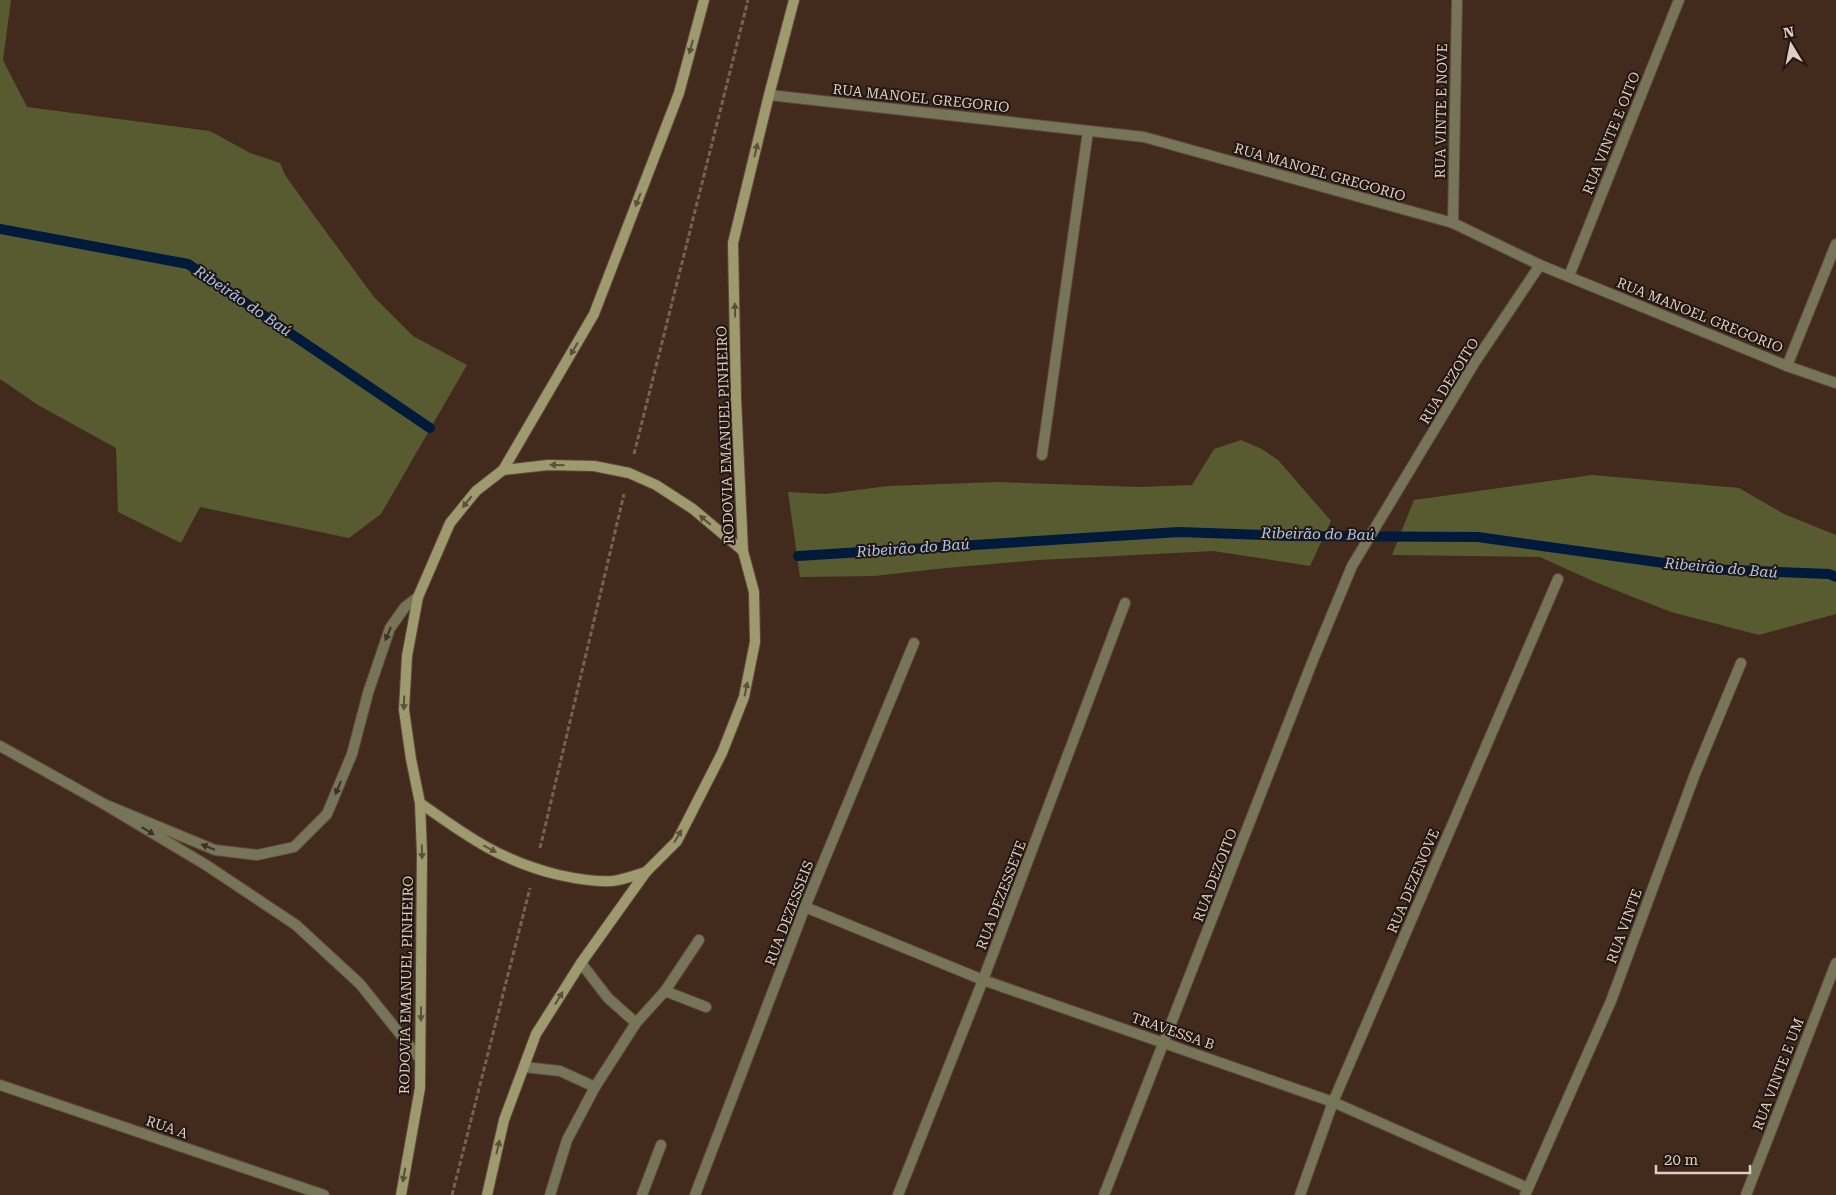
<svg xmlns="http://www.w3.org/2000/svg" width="1836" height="1195" font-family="'Roboto Serif',serif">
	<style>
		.green { fill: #575b2f }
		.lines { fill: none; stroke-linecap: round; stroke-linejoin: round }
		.stream { stroke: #001a3c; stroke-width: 10 }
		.service-casing { stroke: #5e493b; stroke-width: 12 }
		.minor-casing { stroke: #5e493b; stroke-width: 12 }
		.secondary-casing { stroke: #5e493b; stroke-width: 12 }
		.path { stroke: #766154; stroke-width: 3; stroke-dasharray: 5 2.5; stroke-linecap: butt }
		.service { stroke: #767558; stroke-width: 10 }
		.minor { stroke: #767558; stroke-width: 10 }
		.secondary { stroke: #9d9b6d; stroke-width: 10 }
		.oneway { fill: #59523a }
		.oneway2 { fill: #3b3226 }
		.labels { text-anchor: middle; stroke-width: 4; stroke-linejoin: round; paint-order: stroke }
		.street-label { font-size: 14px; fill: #decfc6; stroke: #211610 }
		.water-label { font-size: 15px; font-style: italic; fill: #a5c8f4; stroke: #211610 }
	</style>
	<rect width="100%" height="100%" fill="#422b1c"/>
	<!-- green -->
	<g class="green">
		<path d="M 0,0 L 11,0 L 3,60 L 27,107 L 210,131 L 250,153 L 280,163 L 285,175 L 310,210 L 374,297 L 413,336 L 467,365 L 381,514 L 349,538 L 200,507 L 181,543 L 118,512 L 116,448 L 38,405 L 0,379 Z"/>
		<path d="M 1241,440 L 1262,449 L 1278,460 L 1331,521 L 1310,566 L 1213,551 L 1038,560 L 946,568 L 874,576 L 800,577 L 788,492 L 826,494 L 888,486 L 998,482 L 1140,487 L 1192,485 L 1214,449 Z"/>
		<path d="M 1592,475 L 1739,488 L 1784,514 L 1836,535 L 1836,614 L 1759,635 L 1671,612 L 1595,582 L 1540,557 L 1392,555 L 1414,500 Z"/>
	</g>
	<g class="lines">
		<!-- stream -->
		<g class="stream">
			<path d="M 0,229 L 188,264 L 430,428"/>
			<path d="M 798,556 L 1179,532 L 1290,536 L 1478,537 L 1707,569 L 1829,574 L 1836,577"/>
		</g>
		<defs>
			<g id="service">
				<path d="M 418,597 L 405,607 L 390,628 L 368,693 L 352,754 L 327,814 L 294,847 L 257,855 L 215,850 L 104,804 L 206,865 L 296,925 L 360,984 L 420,1059"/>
				<path d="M 0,746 L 104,804"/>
				<path d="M 665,991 L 699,940"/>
				<path d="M 636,1023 L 665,991 L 706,1007"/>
				<path d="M 524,1067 L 560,1071 L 595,1087 L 636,1023 L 608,998 L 581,963"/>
				<path d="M 550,1195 L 567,1140 L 595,1087"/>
				<path d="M 642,1195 L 661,1145"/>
			</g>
			<g id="minor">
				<path d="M 769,95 L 1144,137 L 1453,223 L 1540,265 L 1787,366 L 1836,383"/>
				<path d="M 1453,223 L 1457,0"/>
				<path d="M 1569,276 L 1679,0"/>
				<path d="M 1787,366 L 1836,244"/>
				<path d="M 1042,455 L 1088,131"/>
				<path d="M 805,907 L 983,980 L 1333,1102 L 1528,1188"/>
				<path d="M 0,1085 L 324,1195"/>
				<path d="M 695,1195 L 805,907 L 914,643"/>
				<path d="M 898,1195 L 983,980 L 1125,603"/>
				<path d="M 1104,1195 L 1313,660 L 1352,566 L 1475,362 L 1540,265"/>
				<path d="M 1300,1195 L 1333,1102 L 1558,579"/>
				<path d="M 1525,1195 L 1611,1001 L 1695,774 L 1741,663"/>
				<path d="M 1746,1195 L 1836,963"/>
			</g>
			<g id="secondary">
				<path d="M 503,470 L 594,314 L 679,93 L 704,0"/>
				<path d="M 420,803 C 468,837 501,861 559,875 C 577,879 594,882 612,881 C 623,880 635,875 646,872"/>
				<path d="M 401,1195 L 420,1088 L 422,854 L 420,803 L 411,759 L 404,710 L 407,656 L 418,597 L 450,523 L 476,491 L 503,470 L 548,465 L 594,466 L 629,473 L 656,485 L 693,509 L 743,551"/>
				<path d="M 487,1195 L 504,1120 L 536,1034 L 581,963 L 646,872 L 677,841 L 722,753 L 744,697 L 755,642 L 754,592 L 743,551 L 736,398 L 733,243 L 769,95 L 794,0"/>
			</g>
		</defs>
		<!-- service casing -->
		<use href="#service" class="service-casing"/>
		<!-- minor casing -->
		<use href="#minor" class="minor-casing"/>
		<!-- secondary casing -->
		<use href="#secondary" class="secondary-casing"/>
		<!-- path -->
		<g class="path">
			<path d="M 634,454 L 748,0"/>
			<path d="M 540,848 L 624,494"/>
			<path d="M 452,1195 L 530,888"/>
		</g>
		<!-- service -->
		<use href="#service" class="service"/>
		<!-- minor -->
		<use href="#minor" class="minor"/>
		<!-- secondary -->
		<use href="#secondary" class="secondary"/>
	</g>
	<!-- one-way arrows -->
	<defs><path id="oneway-solid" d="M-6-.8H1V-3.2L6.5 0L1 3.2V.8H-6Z" transform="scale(1.25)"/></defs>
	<g class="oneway">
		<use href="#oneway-solid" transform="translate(691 47) rotate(105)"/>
		<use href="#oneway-solid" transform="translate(756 150) rotate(-77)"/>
		<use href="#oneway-solid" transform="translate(638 200) rotate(111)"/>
		<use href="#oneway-solid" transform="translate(735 310) rotate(-91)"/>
		<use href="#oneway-solid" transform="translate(574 349) rotate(120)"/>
		<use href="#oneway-solid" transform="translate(557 465) rotate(-179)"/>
		<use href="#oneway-solid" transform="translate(467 502) rotate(129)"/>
		<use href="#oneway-solid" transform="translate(705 520) rotate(-140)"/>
		<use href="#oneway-solid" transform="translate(746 689) rotate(-79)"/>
		<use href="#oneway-solid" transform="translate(404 703) rotate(92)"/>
		<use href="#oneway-solid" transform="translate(678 836) rotate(-59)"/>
		<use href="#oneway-solid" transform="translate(490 849) rotate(28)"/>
		<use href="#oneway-solid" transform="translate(422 852) rotate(89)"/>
		<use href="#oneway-solid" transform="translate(559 998) rotate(-58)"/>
		<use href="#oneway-solid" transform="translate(421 1014) rotate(90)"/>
		<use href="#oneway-solid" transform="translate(498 1147) rotate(-77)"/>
		<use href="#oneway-solid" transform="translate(404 1175) rotate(100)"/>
	</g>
	<g class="oneway2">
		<use href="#oneway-solid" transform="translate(388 634) rotate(113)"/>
		<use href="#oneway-solid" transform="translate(338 788) rotate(113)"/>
		<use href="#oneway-solid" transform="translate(148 831) rotate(31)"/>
		<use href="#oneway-solid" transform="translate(208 847) rotate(-158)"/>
	</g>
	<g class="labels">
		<!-- street labels -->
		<g class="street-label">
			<text transform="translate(921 98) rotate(6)" y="5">RUA MANOEL GREGORIO</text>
			<text transform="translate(1441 111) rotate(-89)" y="5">RUA VINTE E NOVE</text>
			<text transform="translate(1611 133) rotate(-68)" y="5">RUA VINTE E OITO</text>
			<text transform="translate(1320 172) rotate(16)" y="5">RUA MANOEL GREGORIO</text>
			<text transform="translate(1700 315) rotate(22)" y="5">RUA MANOEL GREGORIO</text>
			<text transform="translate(1449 381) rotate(-58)" y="5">RUA DEZOITO</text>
			<text transform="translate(725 435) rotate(-92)" y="5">RODOVIA EMANUEL PINHEIRO</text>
			<text transform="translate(1215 875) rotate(-69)" y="5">RUA DEZOITO</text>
			<text transform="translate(1413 881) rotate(-67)" y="5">RUA DEZENOVE</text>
			<text transform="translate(1001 895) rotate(-69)" y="5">RUA DEZESSETE</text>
			<text transform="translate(789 913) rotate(-69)" y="5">RUA DEZESSEIS</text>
			<text transform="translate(1624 926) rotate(-70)" y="5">RUA VINTE</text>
			<text transform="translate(406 985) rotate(-89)" y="5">RODOVIA EMANUEL PINHEIRO</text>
			<text transform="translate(1173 1031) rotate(19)" y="5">TRAVESSA B</text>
			<text transform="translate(1778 1074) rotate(-69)" y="5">RUA VINTE E UM</text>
			<text transform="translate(167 1127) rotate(19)" y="5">RUA A</text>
		</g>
		<!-- water labels -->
		<g class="water-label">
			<text transform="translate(243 301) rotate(34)" y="5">Ribeirão do Baú</text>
			<text transform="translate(1318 534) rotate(1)" y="5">Ribeirão do Baú</text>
			<text transform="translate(913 548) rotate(-4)" y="5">Ribeirão do Baú</text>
			<text transform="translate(1721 568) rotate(5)" y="5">Ribeirão do Baú</text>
		</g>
	</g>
	<!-- north arrow -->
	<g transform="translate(1791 45) rotate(350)" stroke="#211610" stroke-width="4" paint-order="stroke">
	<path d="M0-4L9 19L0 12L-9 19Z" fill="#decfc6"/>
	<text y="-8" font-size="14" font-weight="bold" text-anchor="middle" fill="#decfc6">N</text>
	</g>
	<!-- scale -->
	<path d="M1656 1165v8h94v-8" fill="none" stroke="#decfc6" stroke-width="2.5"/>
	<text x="1664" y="1165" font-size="15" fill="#decfc6" stroke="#211610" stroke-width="4" paint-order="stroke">20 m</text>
</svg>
